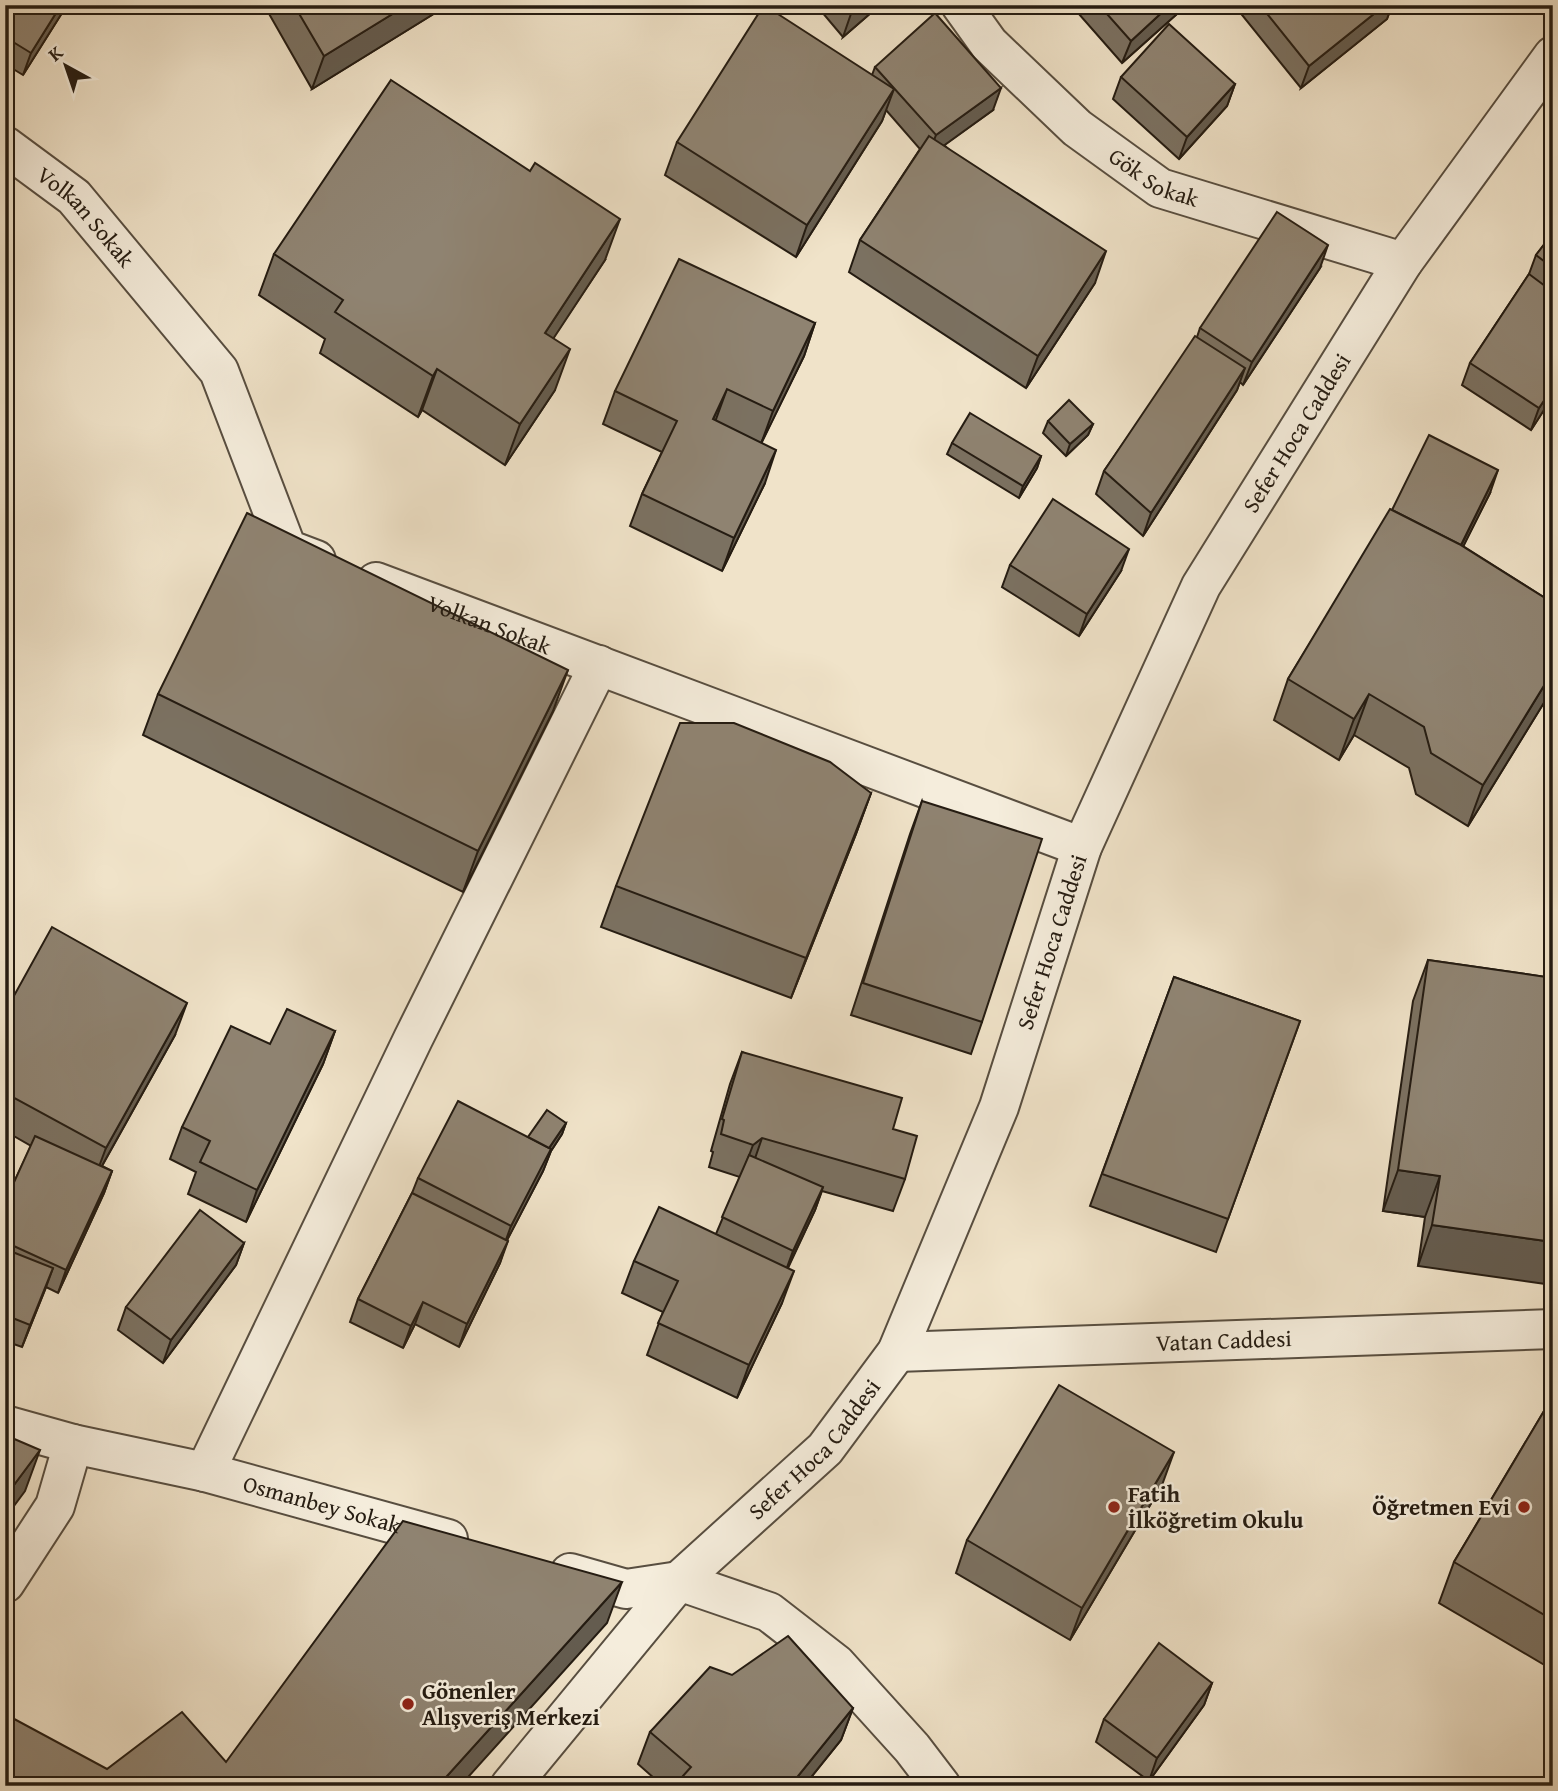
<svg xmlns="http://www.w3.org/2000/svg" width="1558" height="1791" font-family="'Gentium Book Plus',serif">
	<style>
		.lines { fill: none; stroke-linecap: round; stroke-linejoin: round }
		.minor-casing { stroke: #584e40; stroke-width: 42 }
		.minor { stroke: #f5eddc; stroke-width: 38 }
		.wall { fill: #7b7161; stroke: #251c12; stroke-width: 2 }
		.shaded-wall { fill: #645c4f; stroke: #251c12; stroke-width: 2 }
		.building { fill: #8f8371; stroke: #251c12; stroke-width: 2 }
		.poi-dot { fill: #8f2418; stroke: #f5eddc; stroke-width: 2.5 }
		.labels { text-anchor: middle; stroke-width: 5; stroke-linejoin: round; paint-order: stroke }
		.street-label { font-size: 23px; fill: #251c12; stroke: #f5eddc }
		.poi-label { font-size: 23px; font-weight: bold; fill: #251c12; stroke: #f5eddc; text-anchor: start }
	</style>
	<rect width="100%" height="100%" fill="#f0e3c9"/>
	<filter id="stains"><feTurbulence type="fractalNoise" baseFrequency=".00286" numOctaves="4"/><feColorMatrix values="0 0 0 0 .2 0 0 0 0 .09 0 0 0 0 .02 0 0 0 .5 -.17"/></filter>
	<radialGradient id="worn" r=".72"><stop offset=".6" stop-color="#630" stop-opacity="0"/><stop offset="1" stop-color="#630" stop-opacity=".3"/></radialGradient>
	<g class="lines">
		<defs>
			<g id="minor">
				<path id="s1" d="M 961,5 L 989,44 L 1077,128 L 1160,188 L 1403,262"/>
				<path id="s2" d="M 5,146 L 74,197 L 219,371 L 287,549 L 316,560"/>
				<path id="s3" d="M 376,582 L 1082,847"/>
				<path id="s4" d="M 897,1352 L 1553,1329"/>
				<path id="s5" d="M 5,1425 L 73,1444 L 205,1472 L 448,1539"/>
				<path d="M 205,1472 L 413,1039 L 599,665"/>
				<path d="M 570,1573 L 626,1589 L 679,1581 L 769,1612 L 836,1664 L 912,1748 L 941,1786"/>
				<path d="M 5,1583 L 55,1506 L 73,1444"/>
				<path id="s6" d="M 510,1786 L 679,1581 L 825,1449 L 897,1352 L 999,1107 L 1082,847 L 1201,586 L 1403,262 L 1553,56"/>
			</g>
		</defs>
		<!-- minor casing -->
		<use href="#minor" class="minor-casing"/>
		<!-- minor -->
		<use href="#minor" class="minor"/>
	</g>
	<!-- wall -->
	<g class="wall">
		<path d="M 5,5 L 67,5 L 23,75 L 5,64 Z"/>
		<path d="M 264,5 L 448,5 L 312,89 Z"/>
		<path d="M 816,5 L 880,5 L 843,37 Z"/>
		<path d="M 1071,5 L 1187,5 L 1122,63 Z"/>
		<path d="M 1234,5 L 1392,5 L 1387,19 L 1301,88 Z"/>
		<path d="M 875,67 L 993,110 L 944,145 L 1095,283 L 1026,388 L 849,272 L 860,240 L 920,149 L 886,110 L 882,121 L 796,257 L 665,175 L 677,142 L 872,75 Z"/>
		<path d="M 1121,77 L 1235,84 L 1227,106 L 1179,159 L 1113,99 Z"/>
		<path d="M 1553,233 L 1553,396 L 1531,430 L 1462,385 L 1470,363 L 1529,274 L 1536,255 Z"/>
		<path d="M 274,254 L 605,260 L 553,338 L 555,390 L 505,465 L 422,410 L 418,417 L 320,353 L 325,339 L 259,295 Z"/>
		<path d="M 1320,268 L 1243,385 L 1240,382 L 1237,390 L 1143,536 L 1096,494 L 1104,471 L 1197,337 L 1200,328 Z"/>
		<path d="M 815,323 L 804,356 L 761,443 L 765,483 L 722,571 L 630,526 L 642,494 L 662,452 L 603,424 L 615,391 Z"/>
		<path d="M 1048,421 L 1093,424 L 1088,435 L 1066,456 L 1043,433 Z"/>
		<path d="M 952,443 L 1041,456 L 1037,468 L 1019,498 L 947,454 Z"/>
		<path d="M 1490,493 L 1463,546 L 1553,603 L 1553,688 L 1468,826 L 1416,794 L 1409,768 L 1354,735 L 1339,760 L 1274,720 L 1288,679 L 1392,510 Z"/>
		<path d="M 1010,565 L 1121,571 L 1079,636 L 1002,587 Z"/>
		<path d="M 158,694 L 553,711 L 463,892 L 143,735 Z"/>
		<path d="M 871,793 L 856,834 L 791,998 L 601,927 L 616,886 Z"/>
		<path d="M 922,801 L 982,1022 L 971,1054 L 851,1015 L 910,834 Z"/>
		<path d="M 1428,960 L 1553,978 L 1418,1266 L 1425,1217 L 1383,1211 L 1413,1001 Z"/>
		<path d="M 1174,977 L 1300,1021 L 1216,1252 L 1090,1206 Z"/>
		<path d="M 5,1012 L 175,1035 L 102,1166 L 112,1171 L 104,1193 L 58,1293 L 46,1287 L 22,1347 L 5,1341 L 5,1202 L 31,1146 L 5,1131 Z"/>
		<path d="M 335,1031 L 323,1064 L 246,1222 L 188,1194 L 196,1172 L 170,1159 L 182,1127 L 270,1044 Z"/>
		<path d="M 742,1052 L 893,1129 L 905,1179 L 893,1211 L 822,1191 L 815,1210 L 788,1268 L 782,1303 L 737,1398 L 647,1355 L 663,1312 L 622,1293 L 634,1261 L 716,1234 L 740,1177 L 709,1167 L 713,1152 L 711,1151 L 730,1084 Z"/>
		<path d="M 566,1123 L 562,1134 L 551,1151 L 543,1171 L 507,1240 L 500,1263 L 459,1347 L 415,1324 L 403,1348 L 350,1322 L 358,1299 L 412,1193 L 418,1178 Z"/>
		<path d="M 244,1243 L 236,1265 L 163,1363 L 118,1330 L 126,1307 Z"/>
		<path d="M 1553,1396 L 1553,1670 L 1439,1603 L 1454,1562 Z"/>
		<path d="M 1162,1485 L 1070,1640 L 956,1573 L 967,1540 Z"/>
		<path d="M 732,1675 L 853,1708 L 841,1740 L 804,1786 L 663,1786 L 638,1764 L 650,1732 Z"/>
		<path d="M 1212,1683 L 1204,1705 L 1149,1781 L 1096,1742 L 1104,1719 Z"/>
	</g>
	<!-- shaded-wall -->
	<g class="shaded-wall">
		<path d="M 61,5 L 67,5 L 23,75 L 31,53 Z"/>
		<path d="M 407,5 L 448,5 L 312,89 L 324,56 Z"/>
		<path d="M 854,5 L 880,5 L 843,37 Z"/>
		<path d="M 1170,5 L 1187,5 L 1122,63 L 1131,41 Z"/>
		<path d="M 1385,5 L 1392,5 L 1387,19 L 1301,88 L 1309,66 Z"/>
		<path d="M 1235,84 L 1227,106 L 1179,159 L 1187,137 Z"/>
		<path d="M 1001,88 L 993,110 L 928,157 L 936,135 Z"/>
		<path d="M 894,89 L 882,121 L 796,257 L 807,225 Z"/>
		<path d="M 620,219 L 605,260 L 530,374 L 545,333 Z"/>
		<path d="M 1328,245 L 1320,268 L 1243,385 L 1252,362 Z"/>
		<path d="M 1106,251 L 1095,283 L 1026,388 L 1038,356 Z"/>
		<path d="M 815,323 L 804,356 L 761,444 L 773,411 Z"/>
		<path d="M 570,349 L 555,390 L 505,465 L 520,424 Z"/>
		<path d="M 1245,368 L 1237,390 L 1143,536 L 1151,513 Z"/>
		<path d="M 437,369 L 422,410 L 418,417 L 433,376 Z"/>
		<path d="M 1553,387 L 1553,396 L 1531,430 L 1539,408 Z"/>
		<path d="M 727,389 L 715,422 L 713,419 Z"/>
		<path d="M 1093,424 L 1088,435 L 1066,456 L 1070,444 Z"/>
		<path d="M 776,450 L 765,483 L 722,571 L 734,538 Z"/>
		<path d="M 1041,456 L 1037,468 L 1019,498 L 1023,486 Z"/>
		<path d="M 1498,470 L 1490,493 L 1444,585 L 1453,562 Z"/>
		<path d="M 1129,549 L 1121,571 L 1079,636 L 1087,614 Z"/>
		<path d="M 568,670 L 553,711 L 463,892 L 478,851 Z"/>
		<path d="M 1553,671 L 1553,688 L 1468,826 L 1483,785 Z"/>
		<path d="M 1369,694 L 1354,735 L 1339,760 L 1354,719 Z"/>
		<path d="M 871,793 L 856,834 L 791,998 L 806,958 Z"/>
		<path d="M 187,1003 L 175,1035 L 94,1180 L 106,1148 Z"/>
		<path d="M 335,1031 L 323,1064 L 246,1222 L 257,1190 Z"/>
		<path d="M 566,1123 L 562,1134 L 551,1151 L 543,1171 L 503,1248 L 511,1226 L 548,1150 Z"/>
		<path d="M 762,1138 L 751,1170 L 741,1177 L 753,1145 Z"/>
		<path d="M 1398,1170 L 1440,1176 L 1425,1217 L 1383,1211 Z"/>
		<path d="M 112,1171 L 104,1193 L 58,1293 L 66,1270 Z"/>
		<path d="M 823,1187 L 815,1210 L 785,1273 L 793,1251 Z"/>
		<path d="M 1432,1225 L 1553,1242 L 1553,1285 L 1418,1266 Z"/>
		<path d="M 508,1241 L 500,1263 L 459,1347 L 467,1324 Z"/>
		<path d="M 244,1243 L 236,1265 L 163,1363 L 171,1340 Z"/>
		<path d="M 53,1268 L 45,1290 L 22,1347 L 30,1325 Z"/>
		<path d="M 794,1271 L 782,1303 L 737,1398 L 749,1365 Z"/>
		<path d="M 423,1302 L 415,1324 L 403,1348 L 411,1326 Z"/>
		<path d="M 40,1450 L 25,1491 L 5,1518 L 5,1497 Z"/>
		<path d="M 1174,1452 L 1162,1485 L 1070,1640 L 1082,1608 Z"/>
		<path d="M 622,1582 L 607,1623 L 460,1786 L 438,1786 Z"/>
		<path d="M 1212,1683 L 1204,1705 L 1149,1781 L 1157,1758 Z"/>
		<path d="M 853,1708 L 841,1740 L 804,1786 L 790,1786 Z"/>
	</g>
	<!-- building -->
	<g class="building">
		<path d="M 5,5 L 61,5 L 31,53 L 5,37 Z"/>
		<path d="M 294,5 L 407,5 L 324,56 Z"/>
		<path d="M 764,5 L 894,89 L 807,225 L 677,142 Z"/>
		<path d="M 1099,5 L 1170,5 L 1131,41 Z"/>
		<path d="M 1260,5 L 1385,5 L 1309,66 Z"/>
		<path d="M 935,13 L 1001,88 L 936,135 L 875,67 Z"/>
		<path d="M 1169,24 L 1235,84 L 1187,137 L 1121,77 Z"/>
		<path d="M 391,80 L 530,171 L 535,163 L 620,219 L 545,333 L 570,349 L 520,424 L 437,369 L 433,376 L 335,312 L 343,300 L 274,254 Z"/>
		<path d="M 929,136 L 1106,251 L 1038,356 L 860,240 Z"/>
		<path d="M 1277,212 L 1328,245 L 1252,362 L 1200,328 Z"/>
		<path d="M 1553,233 L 1553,268 L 1536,255 Z"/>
		<path d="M 679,259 L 815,323 L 773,411 L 727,389 L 713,419 L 776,450 L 734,538 L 642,494 L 677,421 L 615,391 Z"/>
		<path d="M 1529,274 L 1553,292 L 1553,387 L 1539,408 L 1470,363 Z"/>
		<path d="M 1195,336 L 1245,368 L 1151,513 L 1104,471 Z"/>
		<path d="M 1069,400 L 1093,424 L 1070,444 L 1048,421 Z"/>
		<path d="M 970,413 L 1041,456 L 1023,486 L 952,443 Z"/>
		<path d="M 1429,435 L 1498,470 L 1461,545 L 1392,510 Z"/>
		<path d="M 1053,499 L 1129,549 L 1087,614 L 1010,565 Z"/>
		<path d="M 1390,509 L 1459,544 L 1553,603 L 1553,671 L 1483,785 L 1431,753 L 1424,727 L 1369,694 L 1354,719 L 1288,679 Z"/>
		<path d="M 247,513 L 568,670 L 478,851 L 158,694 Z"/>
		<path d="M 680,723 L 734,723 L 830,762 L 871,793 L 806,958 L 616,886 Z"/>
		<path d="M 922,801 L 1042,839 L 982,1022 L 863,983 Z"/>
		<path d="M 52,927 L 187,1003 L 106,1148 L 5,1093 L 5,1012 Z"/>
		<path d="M 1428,960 L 1553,978 L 1553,1242 L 1432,1225 L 1440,1176 L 1398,1170 Z"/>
		<path d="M 1174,977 L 1300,1021 L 1228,1219 L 1102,1174 Z"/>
		<path d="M 287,1009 L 335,1031 L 257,1190 L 200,1162 L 210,1141 L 182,1127 L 231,1026 L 270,1044 Z"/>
		<path d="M 742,1052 L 902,1098 L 893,1129 L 917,1136 L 905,1179 L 762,1138 L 753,1145 L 721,1134 L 724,1120 L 722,1119 Z"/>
		<path d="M 458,1101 L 551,1149 L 511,1226 L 418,1178 Z"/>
		<path d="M 547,1110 L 566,1123 L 549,1148 L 528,1137 Z"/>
		<path d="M 35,1136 L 112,1171 L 66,1270 L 5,1242 L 5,1202 Z"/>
		<path d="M 749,1155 L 823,1187 L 793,1251 L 722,1217 Z"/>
		<path d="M 412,1193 L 508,1241 L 467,1324 L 423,1302 L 411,1326 L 358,1299 Z"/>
		<path d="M 659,1207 L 794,1271 L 749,1365 L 658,1323 L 678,1281 L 634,1261 Z"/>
		<path d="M 200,1210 L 244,1243 L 171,1340 L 126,1307 Z"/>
		<path d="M 5,1249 L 53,1268 L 30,1325 L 5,1315 Z"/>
		<path d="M 1059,1385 L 1174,1452 L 1082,1608 L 967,1540 Z"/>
		<path d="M 1553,1396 L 1553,1620 L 1454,1562 Z"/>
		<path d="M 5,1435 L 40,1450 L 5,1497 Z"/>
		<path d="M 403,1521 L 622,1582 L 438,1786 L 5,1786 L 5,1714 L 107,1769 L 182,1712 L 226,1762 Z"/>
		<path d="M 788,1636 L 853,1708 L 790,1786 L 674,1786 L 691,1767 L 650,1732 L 710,1667 L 732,1675 Z"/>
		<path d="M 1159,1643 L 1212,1683 L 1157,1758 L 1104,1719 Z"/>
		<path d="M 612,1778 L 620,1786 L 605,1786 Z"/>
	</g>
	<!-- markers -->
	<g class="poi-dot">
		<circle cx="1114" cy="1507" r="7"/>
		<circle cx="1524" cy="1507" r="7"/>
		<circle cx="408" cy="1704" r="7"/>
	</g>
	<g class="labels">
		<!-- street labels -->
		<g class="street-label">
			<text dy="8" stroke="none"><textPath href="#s1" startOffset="262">Gök Sokak</textPath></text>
			<text dy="8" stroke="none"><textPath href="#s2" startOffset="108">Volkan Sokak</textPath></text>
			<text dy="8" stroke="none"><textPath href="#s6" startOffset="1589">Sefer Hoca Caddesi</textPath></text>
			<text dy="8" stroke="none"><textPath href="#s3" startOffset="121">Volkan Sokak</textPath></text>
			<text dy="8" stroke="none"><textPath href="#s6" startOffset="1022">Sefer Hoca Caddesi</textPath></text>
			<text dy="8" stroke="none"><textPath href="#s4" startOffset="327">Vatan Caddesi</textPath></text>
			<text dy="8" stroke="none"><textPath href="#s6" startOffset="455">Sefer Hoca Caddesi</textPath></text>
			<text dy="8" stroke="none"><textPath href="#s5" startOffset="327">Osmanbey Sokak</textPath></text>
		</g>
		<!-- poi labels -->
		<g class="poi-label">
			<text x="1128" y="1502">Fatih<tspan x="1128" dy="26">İlköğretim Okulu</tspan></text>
			<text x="1510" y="1515" text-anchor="end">Öğretmen Evi</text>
			<text x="422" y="1699">Gönenler<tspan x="422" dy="26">Alışveriş Merkezi</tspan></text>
		</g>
	</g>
	<!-- margin -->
	<rect width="1558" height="1791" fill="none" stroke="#f0e3c9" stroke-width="28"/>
	<rect x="7" y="7" width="1544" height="1777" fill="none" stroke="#251c12" stroke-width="3.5"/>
	<rect x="14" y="14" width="1530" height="1763" fill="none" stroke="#251c12" stroke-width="2"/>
	<!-- north arrow -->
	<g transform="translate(66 66) rotate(320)" stroke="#f5eddc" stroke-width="5" paint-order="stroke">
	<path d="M0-5L12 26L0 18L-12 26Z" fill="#251c12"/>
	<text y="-10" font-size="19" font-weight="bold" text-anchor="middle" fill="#251c12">K</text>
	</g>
	<rect width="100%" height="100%" filter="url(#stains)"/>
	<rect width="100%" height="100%" fill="url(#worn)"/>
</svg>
